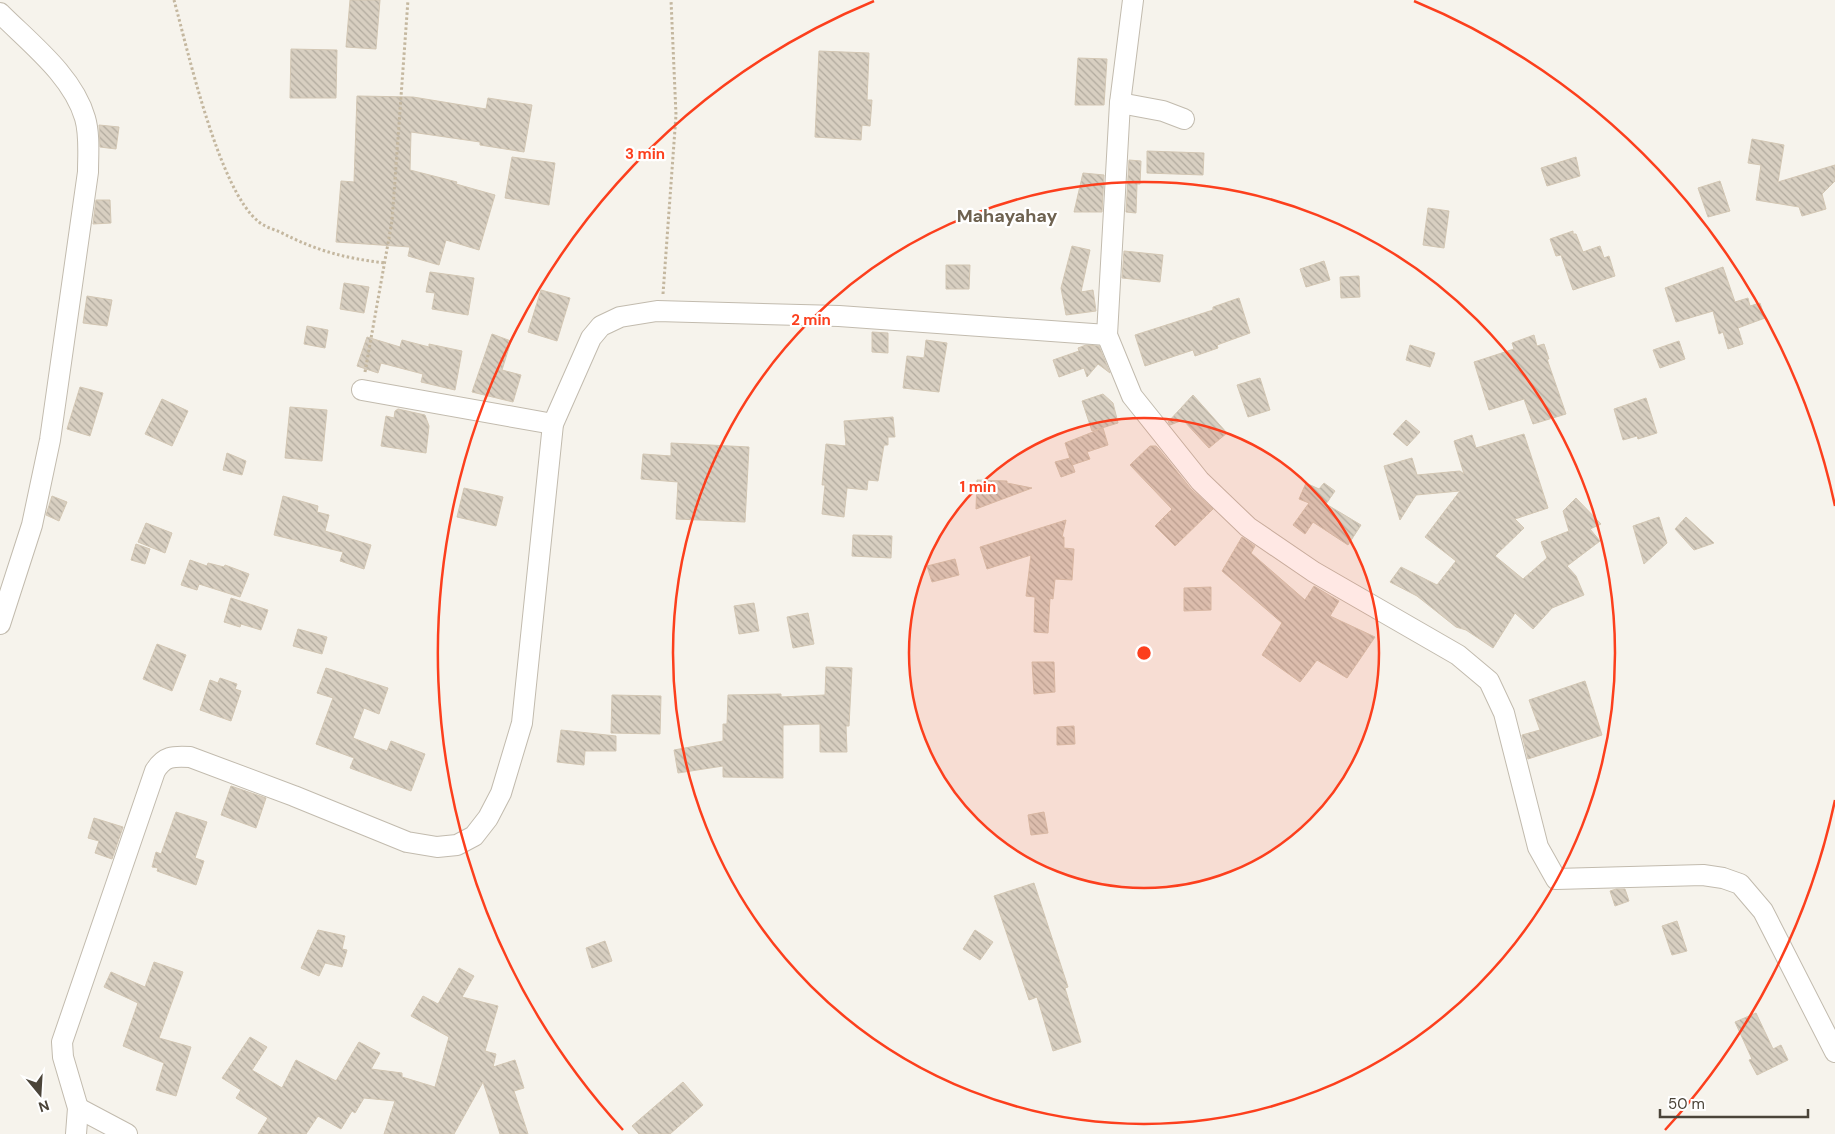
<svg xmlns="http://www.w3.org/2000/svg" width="1835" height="1134" font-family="'DM Sans',sans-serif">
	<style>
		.building { fill: url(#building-back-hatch); stroke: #d3c7b4 }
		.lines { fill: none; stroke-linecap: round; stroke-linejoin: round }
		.minor-casing { stroke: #c2bbae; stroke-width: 22 }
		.path { stroke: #c4b79f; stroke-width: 3; stroke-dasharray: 2.5 2.5; stroke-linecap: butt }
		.minor { stroke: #fff; stroke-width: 20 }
		.ring { fill: none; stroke: #fc3f1d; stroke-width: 2.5 }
		.labels { text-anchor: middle; stroke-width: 4.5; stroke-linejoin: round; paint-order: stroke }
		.quarter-label { font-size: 18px; font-weight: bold; fill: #6e6250; stroke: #fff }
		.centre { fill: #fc3f1d; stroke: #fff; stroke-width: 2.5 }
		.ring-label { font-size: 15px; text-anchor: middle; font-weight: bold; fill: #fc3f1d; stroke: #fff; stroke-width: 4.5; stroke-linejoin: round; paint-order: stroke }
	</style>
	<defs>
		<pattern id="building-back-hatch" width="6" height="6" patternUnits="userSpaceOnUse" patternTransform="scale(1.25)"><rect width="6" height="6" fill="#d8cfc1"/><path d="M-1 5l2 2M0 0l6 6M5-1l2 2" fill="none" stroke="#b1aa9e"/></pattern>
	</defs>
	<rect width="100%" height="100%" fill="#f6f3ec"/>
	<!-- building -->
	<g class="building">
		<path d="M 350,0 L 380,0 L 376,49 L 346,47 Z"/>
		<path d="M 291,49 L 337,50 L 336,98 L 290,98 Z"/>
		<path d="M 819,51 L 869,53 L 867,100 L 872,100 L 870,126 L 862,125 L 861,140 L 815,137 Z"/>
		<path d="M 1078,58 L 1107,59 L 1104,105 L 1075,105 Z"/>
		<path d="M 357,96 L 413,97 L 486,109 L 488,98 L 532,105 L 524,152 L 480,145 L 480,142 L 411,132 L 410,170 L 457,182 L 456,184 L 495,195 L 479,250 L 446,240 L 439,265 L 408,256 L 410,247 L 336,242 L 341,181 L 354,182 Z"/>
		<path d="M 99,125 L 119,127 L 116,149 L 100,147 Z"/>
		<path d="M 1752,139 L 1784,145 L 1778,182 L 1835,165 L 1835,181 L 1822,194 L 1826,209 L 1802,216 L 1799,207 L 1756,200 L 1761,165 L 1748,163 Z"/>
		<path d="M 1147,151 L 1204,153 L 1203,175 L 1147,173 Z"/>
		<path d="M 512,157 L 555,163 L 549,205 L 505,198 Z"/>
		<path d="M 1576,157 L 1580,176 L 1547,186 L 1541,168 Z"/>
		<path d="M 1129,160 L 1141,161 L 1140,184 L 1137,184 L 1136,213 L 1126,212 Z"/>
		<path d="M 1083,173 L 1104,175 L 1102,212 L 1074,212 Z"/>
		<path d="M 1720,181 L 1730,211 L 1708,217 L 1698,188 Z"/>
		<path d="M 96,200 L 110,200 L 111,223 L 93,224 Z"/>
		<path d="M 1428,208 L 1449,211 L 1444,248 L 1423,245 Z"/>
		<path d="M 1573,231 L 1573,234 L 1576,234 L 1583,252 L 1600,246 L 1604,258 L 1609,256 L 1615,276 L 1573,290 L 1561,255 L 1556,256 L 1550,239 Z"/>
		<path d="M 1072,246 L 1090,250 L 1081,292 L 1093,290 L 1096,311 L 1066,315 L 1061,288 Z"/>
		<path d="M 1124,251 L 1163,255 L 1160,282 L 1122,278 Z"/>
		<path d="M 1324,261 L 1330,280 L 1306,287 L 1300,269 Z"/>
		<path d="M 946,265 L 970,265 L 969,289 L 946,289 Z"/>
		<path d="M 1723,267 L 1735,302 L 1748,298 L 1750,306 L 1760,303 L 1765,318 L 1738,328 L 1743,344 L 1728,349 L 1723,332 L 1719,334 L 1713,311 L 1676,322 L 1665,288 Z"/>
		<path d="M 430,272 L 474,278 L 468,315 L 432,309 L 435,293 L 426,292 Z"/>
		<path d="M 1359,276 L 1360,297 L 1341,298 L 1340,277 Z"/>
		<path d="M 344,283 L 369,287 L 364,313 L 340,309 Z"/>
		<path d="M 541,290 L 570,298 L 557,341 L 528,332 Z"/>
		<path d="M 87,296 L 112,300 L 107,326 L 83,323 Z"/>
		<path d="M 1239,298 L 1250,333 L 1217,345 L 1218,348 L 1195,356 L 1193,350 L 1145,366 L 1135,335 L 1213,310 L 1213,307 Z"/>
		<path d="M 307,326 L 328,330 L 325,348 L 304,344 Z"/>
		<path d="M 872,332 L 888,333 L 888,353 L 872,352 Z"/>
		<path d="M 492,334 L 511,341 L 502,370 L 521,375 L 513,402 L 472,392 Z"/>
		<path d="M 1534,335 L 1537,346 L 1544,344 L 1549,359 L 1547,359 L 1566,414 L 1533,424 L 1524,399 L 1489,410 L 1474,362 L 1514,349 L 1512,343 Z"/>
		<path d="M 367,337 L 400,347 L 402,340 L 429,347 L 429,344 L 462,351 L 455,390 L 421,382 L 423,374 L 381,363 L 378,373 L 357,366 Z"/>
		<path d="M 926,340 L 947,343 L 939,392 L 903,388 L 907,356 L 924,358 Z"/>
		<path d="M 1679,341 L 1685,359 L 1660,368 L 1653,350 Z"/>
		<path d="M 1086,345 L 1099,346 L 1110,373 L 1098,364 L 1087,377 L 1084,368 L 1059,377 L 1053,360 L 1079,351 L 1078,348 Z"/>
		<path d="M 1410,345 L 1435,353 L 1430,367 L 1406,360 Z"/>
		<path d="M 1260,378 L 1270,410 L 1248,417 L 1237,385 Z"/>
		<path d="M 80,387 L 103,393 L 90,436 L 67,429 Z"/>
		<path d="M 1103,394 L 1113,403 L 1118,423 L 1092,431 L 1082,401 Z"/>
		<path d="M 1193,395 L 1227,433 L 1209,448 L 1183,420 L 1170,425 L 1168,422 Z"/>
		<path d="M 1646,398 L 1657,433 L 1638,439 L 1637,436 L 1623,440 L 1614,409 Z"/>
		<path d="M 162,399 L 188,411 L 172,446 L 145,434 Z"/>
		<path d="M 290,407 L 327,410 L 322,461 L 285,458 Z"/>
		<path d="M 398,409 L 425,415 L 429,426 L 426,453 L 381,446 L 386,416 L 394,418 L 395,411 Z"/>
		<path d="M 893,417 L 895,437 L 888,437 L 888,445 L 884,445 L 878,481 L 868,480 L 867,490 L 847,488 L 844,517 L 822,514 L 825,485 L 822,485 L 826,444 L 846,446 L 844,421 Z"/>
		<path d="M 1406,420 L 1420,432 L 1407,446 L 1393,434 Z"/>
		<path d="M 1103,428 L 1108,445 L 1087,452 L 1090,459 L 1072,465 L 1065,443 Z"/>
		<path d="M 1524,434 L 1548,508 L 1515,519 L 1524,528 L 1495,556 L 1523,579 L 1547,558 L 1541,542 L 1569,531 L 1563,511 L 1576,498 L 1601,524 L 1590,529 L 1600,541 L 1567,566 L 1576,576 L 1584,595 L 1552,608 L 1533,629 L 1515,613 L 1493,648 L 1466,630 L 1456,627 L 1417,596 L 1390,582 L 1401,567 L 1437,585 L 1456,561 L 1425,537 L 1460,491 L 1416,495 L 1400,520 L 1384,466 L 1412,458 L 1417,475 L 1460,471 L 1464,474 L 1454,441 L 1472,435 L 1476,448 Z"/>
		<path d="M 671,443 L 749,447 L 745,522 L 676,519 L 678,482 L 641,479 L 643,454 L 671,456 Z"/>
		<path d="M 1150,446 L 1156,446 L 1159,449 L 1191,489 L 1213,509 L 1175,546 L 1155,526 L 1172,509 L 1130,465 Z"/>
		<path d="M 227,453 L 246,461 L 242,475 L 223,470 Z"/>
		<path d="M 1070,458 L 1075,472 L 1061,477 L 1055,462 Z"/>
		<path d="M 977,480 L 1007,481 L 1007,483 L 1032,488 L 976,509 Z"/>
		<path d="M 1306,483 L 1319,489 L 1324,483 L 1335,491 L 1326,504 L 1361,525 L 1348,545 L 1313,522 L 1305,534 L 1293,525 L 1309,503 L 1299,499 Z"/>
		<path d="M 464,488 L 503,497 L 496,526 L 457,517 Z"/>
		<path d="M 52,496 L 67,502 L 59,521 L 46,515 Z"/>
		<path d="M 283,496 L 318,506 L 317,512 L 329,515 L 325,531 L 371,545 L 364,569 L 340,561 L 343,552 L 274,535 Z"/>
		<path d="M 1659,517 L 1667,543 L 1644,564 L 1633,526 Z"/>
		<path d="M 1686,517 L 1714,543 L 1694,550 L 1675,529 Z"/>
		<path d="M 1066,520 L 1062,537 L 1064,537 L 1064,548 L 1074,549 L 1072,580 L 1055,579 L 1053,599 L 1050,598 L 1048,633 L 1034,632 L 1035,597 L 1026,596 L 1031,555 L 987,569 L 980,547 Z"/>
		<path d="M 146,523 L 172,533 L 165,553 L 138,542 Z"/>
		<path d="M 853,535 L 892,536 L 891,558 L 852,556 Z"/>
		<path d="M 1242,537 L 1255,546 L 1251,553 L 1305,600 L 1314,586 L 1339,601 L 1330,616 L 1375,637 L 1347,678 L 1317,660 L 1300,682 L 1262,655 L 1282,623 L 1222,571 Z"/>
		<path d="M 136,544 L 150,549 L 145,564 L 131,560 Z"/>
		<path d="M 955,559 L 959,575 L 932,582 L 927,566 Z"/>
		<path d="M 190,560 L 207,566 L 208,563 L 224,567 L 225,565 L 249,574 L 240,597 L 199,584 L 197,590 L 181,585 Z"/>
		<path d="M 1211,587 L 1211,610 L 1184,611 L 1184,588 Z"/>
		<path d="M 231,598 L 268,610 L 261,630 L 241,624 L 240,627 L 224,622 Z"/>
		<path d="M 754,603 L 759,631 L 739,634 L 734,606 Z"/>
		<path d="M 808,613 L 814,644 L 793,648 L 787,617 Z"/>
		<path d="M 298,629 L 327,637 L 322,654 L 293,646 Z"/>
		<path d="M 157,644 L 186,655 L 172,691 L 143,679 Z"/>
		<path d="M 1032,662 L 1054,662 L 1055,692 L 1034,694 Z"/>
		<path d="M 826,667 L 852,668 L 849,726 L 846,726 L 847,752 L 820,752 L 820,724 L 783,725 L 783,778 L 723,777 L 723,766 L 678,773 L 674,750 L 723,741 L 723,724 L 727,724 L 728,695 L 781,694 L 781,697 L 825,695 Z"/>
		<path d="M 326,668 L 388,688 L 379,714 L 364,708 L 353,738 L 387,751 L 391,741 L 425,754 L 411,791 L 350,768 L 354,758 L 316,744 L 333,698 L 317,693 Z"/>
		<path d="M 220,678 L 237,684 L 235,689 L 241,691 L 231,721 L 200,710 L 210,680 L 218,683 Z"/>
		<path d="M 1585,681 L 1602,735 L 1528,759 L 1522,735 L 1540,730 L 1529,700 Z"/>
		<path d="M 612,695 L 661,696 L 660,734 L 611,733 Z"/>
		<path d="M 1074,726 L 1075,744 L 1057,745 L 1057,727 Z"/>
		<path d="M 561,730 L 616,736 L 616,751 L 585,751 L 584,765 L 557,762 Z"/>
		<path d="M 231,786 L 266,798 L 256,828 L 221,815 Z"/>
		<path d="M 176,812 L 207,822 L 195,858 L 204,861 L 196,885 L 157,871 L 158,868 L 152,867 L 156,852 L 161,854 Z"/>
		<path d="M 1044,812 L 1048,833 L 1031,835 L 1028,815 Z"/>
		<path d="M 94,818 L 123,827 L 112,859 L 95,853 L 99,841 L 88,838 Z"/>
		<path d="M 1034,883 L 1068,987 L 1065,988 L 1081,1042 L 1053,1051 L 1037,997 L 1029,1000 L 994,896 Z"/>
		<path d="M 1616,889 L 1625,889 L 1629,901 L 1615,906 L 1610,891 Z"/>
		<path d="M 1677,921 L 1687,951 L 1672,955 L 1662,926 Z"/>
		<path d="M 318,930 L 345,936 L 342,949 L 347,950 L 342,967 L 325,963 L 319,976 L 301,968 Z"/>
		<path d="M 975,930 L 993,942 L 980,960 L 963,949 Z"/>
		<path d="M 605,941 L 612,961 L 592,968 L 586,948 Z"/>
		<path d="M 154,962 L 183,972 L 159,1038 L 191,1047 L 176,1096 L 156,1090 L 164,1063 L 123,1046 L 138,1003 L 104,987 L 111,972 L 145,987 Z"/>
		<path d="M 459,968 L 474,976 L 462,997 L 498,1006 L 485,1051 L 496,1054 L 493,1067 L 515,1060 L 524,1088 L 514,1091 L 528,1134 L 500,1134 L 483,1082 L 454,1134 L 384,1134 L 395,1101 L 364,1098 L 355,1113 L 352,1111 L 341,1129 L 318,1116 L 306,1134 L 258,1134 L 268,1118 L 236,1098 L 241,1090 L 222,1078 L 250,1037 L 267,1047 L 252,1070 L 282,1088 L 296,1060 L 336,1081 L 359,1042 L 380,1053 L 371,1069 L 402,1073 L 402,1077 L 435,1087 L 449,1037 L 411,1016 L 423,996 L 438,1004 Z"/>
		<path d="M 1756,1013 L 1773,1049 L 1781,1045 L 1788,1060 L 1757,1075 L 1749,1060 L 1752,1059 L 1735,1022 Z"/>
		<path d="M 683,1082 L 703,1105 L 670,1134 L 639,1134 L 632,1126 Z"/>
	</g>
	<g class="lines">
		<defs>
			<g id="minor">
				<path d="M 1133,0 L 1120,103 L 1107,335 L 1132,396 L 1200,481 L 1248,527 L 1314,572 L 1458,655 L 1489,681 L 1504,713 L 1538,847 L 1556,879 L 1703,875 L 1723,878 L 1740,884 L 1763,911 L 1835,1052"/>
				<path d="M 0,13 C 30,43 73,76 85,118 C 90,135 88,155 88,172 L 50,440 L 32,525 L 0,624"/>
				<path d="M 1120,103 L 1163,111 L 1184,119"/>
				<path d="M 362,390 L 553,424"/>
				<path d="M 78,1108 L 127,1134"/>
				<path d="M 76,1134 L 78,1108 L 63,1057 L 62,1042 L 155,771 C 164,756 173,756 190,757 L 294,796 L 407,842 L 437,847 L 457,845 L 474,836 L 488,818 L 501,793 L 522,723 L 553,424 L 591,338 L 601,326 L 620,317 L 657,311 L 839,316 L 1107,335"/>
			</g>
		</defs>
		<!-- minor casing -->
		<use href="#minor" class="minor-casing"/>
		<!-- path -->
		<g class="path">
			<path d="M 174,0 C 188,51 219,191 259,222 C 265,227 273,229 280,232 C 317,251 344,258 385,263"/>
			<path d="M 663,294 L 676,115 L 671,0"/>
			<path d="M 365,372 L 392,221 L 408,0"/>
		</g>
		<!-- minor -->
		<use href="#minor" class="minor"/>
	</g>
	<!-- distance rings -->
	<circle cx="1144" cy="653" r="235" fill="#fc3f1d" fill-opacity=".12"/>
	<g class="ring">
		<circle cx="1144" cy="653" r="235"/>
		<circle cx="1144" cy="653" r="471"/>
		<path d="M1835 800A706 706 0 0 1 1665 1130M623 1130A706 706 0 0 1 874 1M1414 1A706 706 0 0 1 1835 506"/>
	</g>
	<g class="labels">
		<!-- quarter labels -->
		<g class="quarter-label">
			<text x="1007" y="222">Mahayahay</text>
		</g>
	</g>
	<circle cx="1144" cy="653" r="8" class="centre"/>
	<g class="ring-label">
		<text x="645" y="159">3 min</text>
		<text x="811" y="325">2 min</text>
		<text x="978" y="492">1 min</text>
	</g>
	<!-- north arrow -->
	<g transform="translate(40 1094) rotate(162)" stroke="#ffffff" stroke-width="4" paint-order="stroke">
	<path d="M0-4L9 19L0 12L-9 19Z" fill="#4b4439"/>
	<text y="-8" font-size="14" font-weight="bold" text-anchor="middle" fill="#4b4439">N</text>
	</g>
	<!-- scale -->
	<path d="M1660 1109v8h148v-8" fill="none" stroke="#4b4439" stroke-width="2.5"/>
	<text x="1668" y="1109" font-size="15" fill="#4b4439" stroke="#ffffff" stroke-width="4" paint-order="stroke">50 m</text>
</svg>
